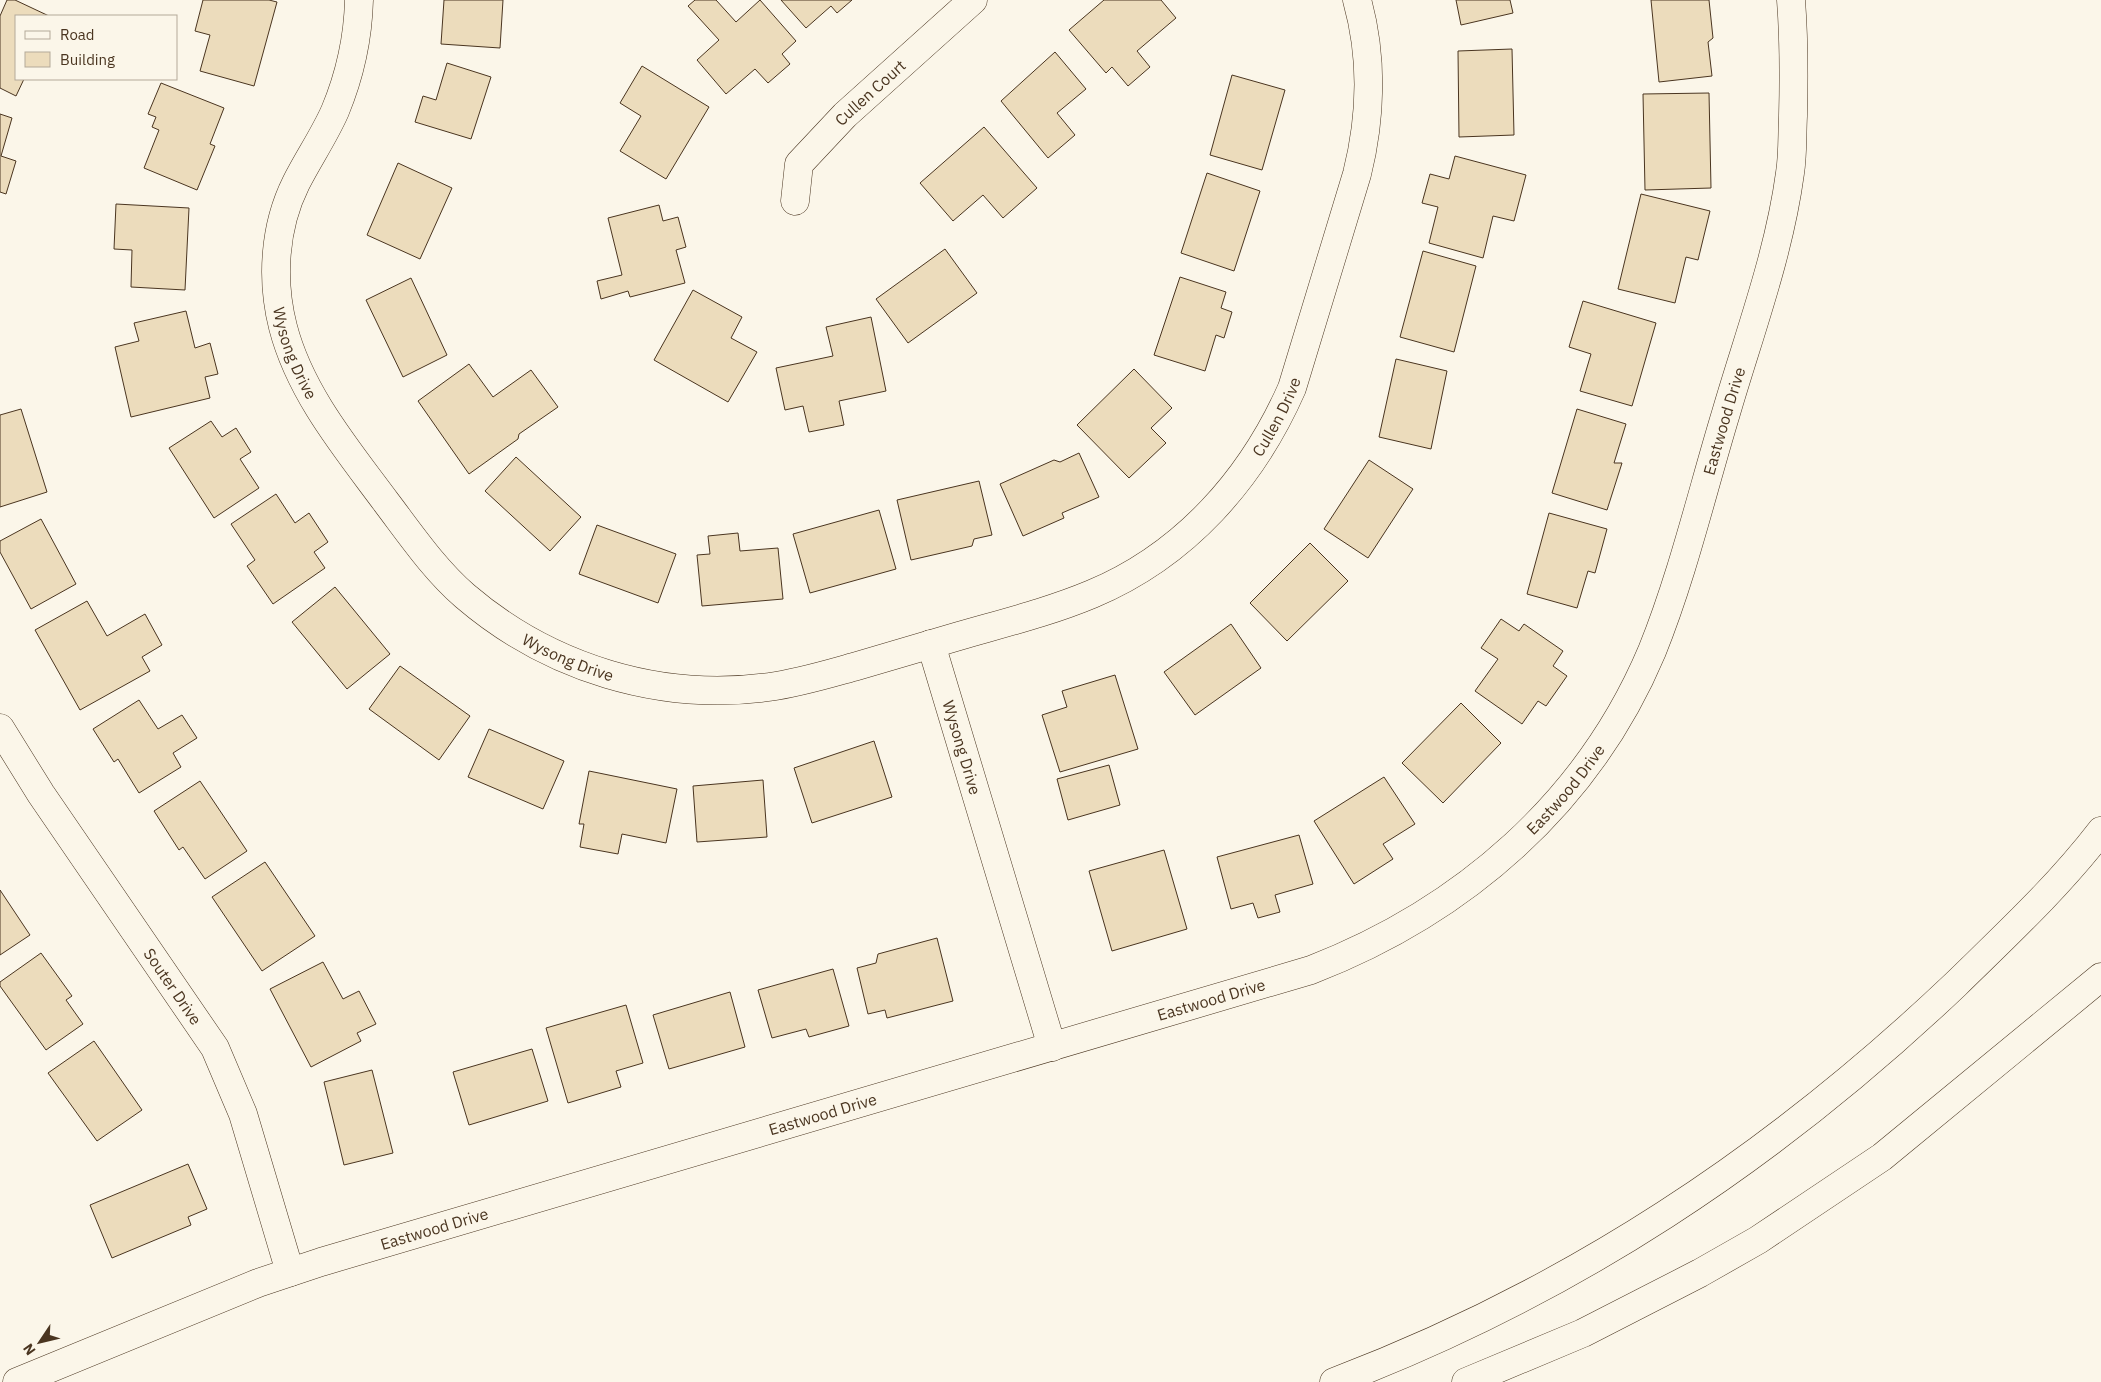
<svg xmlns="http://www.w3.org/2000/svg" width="2101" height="1382" font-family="'IBM Plex Sans',sans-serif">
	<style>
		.building { fill: #ecdcbc; stroke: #4a3520 }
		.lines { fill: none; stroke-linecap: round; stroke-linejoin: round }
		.minor-casing { stroke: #4a3520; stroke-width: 29 }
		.motorway-casing { stroke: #4a3520; stroke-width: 29 }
		.minor { stroke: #fbf6e9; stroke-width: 28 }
		.motorway { stroke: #fbf6e9; stroke-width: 28 }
		.labels { text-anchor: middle; stroke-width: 4; stroke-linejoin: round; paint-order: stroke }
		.street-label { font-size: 16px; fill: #4a3520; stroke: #fbf6e9 }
	</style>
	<rect width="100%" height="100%" fill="#fbf6e9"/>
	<!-- building -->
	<g class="building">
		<path d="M 7,0 L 15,0 L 49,16 L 16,16 L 16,79 L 24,79 L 16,96 L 0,88 L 0,16 Z"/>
		<path d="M 203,0 L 269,0 L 277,2 L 254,86 L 200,71 L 210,35 L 195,31 Z"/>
		<path d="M 444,0 L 503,0 L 500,48 L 441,44 Z"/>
		<path d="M 695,0 L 716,0 L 736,22 L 760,0 L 796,41 L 782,54 L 790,64 L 768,83 L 755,69 L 726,94 L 697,60 L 719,40 L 688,6 Z"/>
		<path d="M 781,0 L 852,0 L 837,13 L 831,6 L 806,28 Z"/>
		<path d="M 1104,0 L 1161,0 L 1176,18 L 1137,51 L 1150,67 L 1128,86 L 1112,67 L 1106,73 L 1069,30 Z"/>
		<path d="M 1456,0 L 1510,0 L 1513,13 L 1461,25 Z"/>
		<path d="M 1651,0 L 1709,0 L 1713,38 L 1708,42 L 1712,76 L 1659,82 Z"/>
		<path d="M 1512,49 L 1514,135 L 1459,137 L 1458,51 Z"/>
		<path d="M 1055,52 L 1086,89 L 1057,113 L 1075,135 L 1048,158 L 1001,101 Z"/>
		<path d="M 447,63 L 491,77 L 471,139 L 415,122 L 423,96 L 436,100 Z"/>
		<path d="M 642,66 L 709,107 L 666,179 L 620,151 L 641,116 L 620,103 Z"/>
		<path d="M 1232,75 L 1285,90 L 1262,170 L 1210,155 Z"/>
		<path d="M 161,83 L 224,108 L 210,144 L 215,146 L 197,190 L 144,168 L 159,130 L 152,127 L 156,117 L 148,114 Z"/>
		<path d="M 1709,93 L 1711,188 L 1645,190 L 1643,94 Z"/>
		<path d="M 0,114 L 12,118 L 1,156 L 16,161 L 6,194 L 0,192 Z"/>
		<path d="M 984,127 L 1037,188 L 1003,218 L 983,195 L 953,221 L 920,183 Z"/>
		<path d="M 1455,156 L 1526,175 L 1514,221 L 1493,216 L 1483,258 L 1429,243 L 1438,207 L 1422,203 L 1430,174 L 1449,179 Z"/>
		<path d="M 398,163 L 452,188 L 420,259 L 367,235 Z"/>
		<path d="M 1207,173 L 1260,191 L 1234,271 L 1181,253 Z"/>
		<path d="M 1641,194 L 1710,211 L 1698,260 L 1686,257 L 1675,303 L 1618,289 Z"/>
		<path d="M 116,204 L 189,208 L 185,290 L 131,287 L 132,250 L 114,249 Z"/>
		<path d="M 659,205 L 663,221 L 678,217 L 686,247 L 676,250 L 685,283 L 630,297 L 628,291 L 601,299 L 597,281 L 622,275 L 608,218 Z"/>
		<path d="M 945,249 L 977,293 L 908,343 L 876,299 Z"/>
		<path d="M 1423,251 L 1476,266 L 1454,352 L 1400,337 Z"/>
		<path d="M 1180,277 L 1226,292 L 1221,308 L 1232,312 L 1224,338 L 1216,335 L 1205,371 L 1154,355 Z"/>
		<path d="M 411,278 L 447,355 L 403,377 L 366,300 Z"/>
		<path d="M 693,290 L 742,317 L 731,338 L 757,352 L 728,402 L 654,360 Z"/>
		<path d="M 1583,301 L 1656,323 L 1632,406 L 1580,391 L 1591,354 L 1569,347 Z"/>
		<path d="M 186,311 L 195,348 L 210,343 L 218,374 L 205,377 L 210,398 L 131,417 L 115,347 L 139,341 L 134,323 Z"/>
		<path d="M 871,317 L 886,391 L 839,401 L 844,425 L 809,432 L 803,406 L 785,410 L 776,368 L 833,356 L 826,327 Z"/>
		<path d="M 1396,359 L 1447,371 L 1431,449 L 1379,437 Z"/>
		<path d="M 469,364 L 493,397 L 531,370 L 558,407 L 519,434 L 518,439 L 469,474 L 418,401 Z"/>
		<path d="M 1134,369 L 1172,408 L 1151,428 L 1166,443 L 1129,478 L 1077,425 Z"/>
		<path d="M 21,409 L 47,492 L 0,507 L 0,415 Z"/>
		<path d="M 1577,409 L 1626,424 L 1614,463 L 1622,463 L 1607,510 L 1552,493 Z"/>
		<path d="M 211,421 L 222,437 L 236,428 L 251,452 L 240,459 L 259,488 L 214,518 L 169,448 Z"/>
		<path d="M 1079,453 L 1099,497 L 1062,513 L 1064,518 L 1023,536 L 1000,484 L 1054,460 L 1060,462 Z"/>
		<path d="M 516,457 L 581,517 L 550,551 L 485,491 Z"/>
		<path d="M 1369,460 L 1413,489 L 1368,558 L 1324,529 Z"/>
		<path d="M 979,481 L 992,535 L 974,539 L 972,546 L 911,560 L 897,500 Z"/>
		<path d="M 276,494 L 295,523 L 309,513 L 328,542 L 314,552 L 325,568 L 273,604 L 247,566 L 255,560 L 231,524 Z"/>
		<path d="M 879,510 L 896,569 L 810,593 L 793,534 Z"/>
		<path d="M 1549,513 L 1607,529 L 1595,573 L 1588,571 L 1577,608 L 1527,594 Z"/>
		<path d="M 41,519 L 76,584 L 31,609 L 0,552 L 0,541 Z"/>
		<path d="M 597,525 L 676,554 L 658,603 L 579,574 Z"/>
		<path d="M 738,533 L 740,551 L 778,548 L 783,599 L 702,606 L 697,555 L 710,554 L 708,536 Z"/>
		<path d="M 1310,543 L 1348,581 L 1287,641 L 1250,603 Z"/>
		<path d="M 335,587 L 390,654 L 347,689 L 292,622 Z"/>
		<path d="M 87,601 L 107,636 L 145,614 L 162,645 L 142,657 L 150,671 L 80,710 L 35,630 Z"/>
		<path d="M 1501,619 L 1519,631 L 1524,624 L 1563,651 L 1553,666 L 1567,676 L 1546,706 L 1538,701 L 1522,724 L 1475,691 L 1498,659 L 1481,648 Z"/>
		<path d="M 1231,624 L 1261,668 L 1195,715 L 1164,672 Z"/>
		<path d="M 400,666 L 470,716 L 439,760 L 369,709 Z"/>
		<path d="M 1115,675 L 1138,749 L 1060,772 L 1042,715 L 1067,707 L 1062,691 Z"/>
		<path d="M 139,700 L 158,729 L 182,715 L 197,738 L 173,753 L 181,767 L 139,793 L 118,759 L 114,762 L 93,729 Z"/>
		<path d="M 1461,703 L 1501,743 L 1443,803 L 1402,763 Z"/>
		<path d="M 489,729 L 564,761 L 543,809 L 468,777 Z"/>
		<path d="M 874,741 L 892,797 L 812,823 L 794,768 Z"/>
		<path d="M 1109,765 L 1120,805 L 1068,820 L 1057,779 Z"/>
		<path d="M 589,771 L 677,789 L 666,843 L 622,834 L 618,854 L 580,847 L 584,824 L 579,824 Z"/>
		<path d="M 1384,777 L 1415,824 L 1383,844 L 1393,859 L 1354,884 L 1314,821 Z"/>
		<path d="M 763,780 L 767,837 L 697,842 L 693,786 Z"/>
		<path d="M 200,781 L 247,851 L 205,879 L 183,847 L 179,850 L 154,811 Z"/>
		<path d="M 1299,835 L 1313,884 L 1275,895 L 1280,912 L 1258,918 L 1253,903 L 1231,909 L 1217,857 Z"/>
		<path d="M 1164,850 L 1187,929 L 1112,951 L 1089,871 Z"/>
		<path d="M 265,862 L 315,936 L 262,971 L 212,897 Z"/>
		<path d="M 0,890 L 30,935 L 0,955 Z"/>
		<path d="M 937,938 L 953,1001 L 887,1018 L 885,1010 L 868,1014 L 857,968 L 876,963 L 878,954 Z"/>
		<path d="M 41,953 L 72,996 L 66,1000 L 83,1024 L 46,1050 L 0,986 L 0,982 Z"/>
		<path d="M 323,962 L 343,999 L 359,991 L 376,1024 L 357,1033 L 361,1041 L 311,1067 L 270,989 Z"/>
		<path d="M 833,969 L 849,1026 L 809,1037 L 806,1029 L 772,1038 L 758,990 Z"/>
		<path d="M 730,992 L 745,1047 L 669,1069 L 653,1015 Z"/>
		<path d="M 626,1005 L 643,1063 L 616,1071 L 621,1087 L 568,1103 L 546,1028 Z"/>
		<path d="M 94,1041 L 142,1110 L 97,1141 L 48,1073 Z"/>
		<path d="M 532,1049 L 548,1101 L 469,1125 L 453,1072 Z"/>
		<path d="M 372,1070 L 393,1153 L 344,1165 L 324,1082 Z"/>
		<path d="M 188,1164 L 207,1209 L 188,1217 L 191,1225 L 112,1258 L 90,1205 Z"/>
	</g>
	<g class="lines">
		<defs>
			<g id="minor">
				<path id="s1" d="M 359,0 C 358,39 350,75 335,111 C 324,136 308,159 296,183 C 274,227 271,280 283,327 C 300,393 346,448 386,502 C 411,535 434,569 465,596 C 549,668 660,702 769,687 C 799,683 828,674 857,666 C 891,656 925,646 959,636 C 1004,623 1049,612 1092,594 C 1185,555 1252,479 1292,388 L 1357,174 C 1371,118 1373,57 1357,0"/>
				<path id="s2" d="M 795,201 L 799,164 L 845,115 L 973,0"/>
				<path id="s3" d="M 931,644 L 1052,1047"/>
				<path id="s4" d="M 0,728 L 41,794 L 215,1048 L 243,1114 L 290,1272"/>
				<path id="s5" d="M 17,1382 L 258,1283 L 321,1262 L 1311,970 C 1463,911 1588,803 1652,651 C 1683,574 1702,492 1726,413 C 1749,334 1779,255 1790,173 C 1793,154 1792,135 1793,116 C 1794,77 1794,39 1791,0"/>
			</g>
			<g id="motorway">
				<path d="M 1334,1382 C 1571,1292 1773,1158 1956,984 C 2006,935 2058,887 2101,831"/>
				<path d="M 1466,1382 L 1583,1333 L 1700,1273 L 1758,1240 L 1882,1157 L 2101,977"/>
			</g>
		</defs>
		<!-- minor casing -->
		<use href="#minor" class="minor-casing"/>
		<!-- motorway casing -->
		<use href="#motorway" class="motorway-casing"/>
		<!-- minor -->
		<use href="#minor" class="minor"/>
		<!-- motorway -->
		<use href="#motorway" class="motorway"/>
	</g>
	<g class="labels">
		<!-- street labels -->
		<g class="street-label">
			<text dy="6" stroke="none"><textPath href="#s2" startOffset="138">Cullen Court</textPath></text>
			<text dy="6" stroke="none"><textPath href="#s1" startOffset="372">Wysong Drive</textPath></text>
			<text dy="6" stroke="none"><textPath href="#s1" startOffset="1596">Cullen Drive</textPath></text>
			<text dy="6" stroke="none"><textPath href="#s5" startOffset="2080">Eastwood Drive</textPath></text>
			<text dy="6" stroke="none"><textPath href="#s1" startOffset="792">Wysong Drive</textPath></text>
			<text dy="6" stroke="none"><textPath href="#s3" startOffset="108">Wysong Drive</textPath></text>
			<text dy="6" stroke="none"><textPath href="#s5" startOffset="1675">Eastwood Drive</textPath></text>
			<text dy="6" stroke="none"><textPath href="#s4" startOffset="311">Souter Drive</textPath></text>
			<text dy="6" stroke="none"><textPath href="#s5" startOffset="1255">Eastwood Drive</textPath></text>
			<text dy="6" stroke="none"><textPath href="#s5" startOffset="850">Eastwood Drive</textPath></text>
			<text dy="6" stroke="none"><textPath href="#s5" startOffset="445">Eastwood Drive</textPath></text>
		</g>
	</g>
	<!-- legend -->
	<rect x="15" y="15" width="162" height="65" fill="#fbf6e9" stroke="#b4a999"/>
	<rect x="25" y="31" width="25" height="8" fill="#fbf6e9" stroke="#b4a999"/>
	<text x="60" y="40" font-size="15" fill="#4a3520">Road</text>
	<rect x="25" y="52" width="25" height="15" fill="#ecdcbc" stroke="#b4a999"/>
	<text x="60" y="65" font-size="15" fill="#4a3520">Building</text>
	<!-- north arrow -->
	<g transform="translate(40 1342) rotate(235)" stroke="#fbf6e9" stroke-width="4" paint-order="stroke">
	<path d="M0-4L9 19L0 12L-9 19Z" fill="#4a3520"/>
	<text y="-8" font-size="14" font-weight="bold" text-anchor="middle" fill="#4a3520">N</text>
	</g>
</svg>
